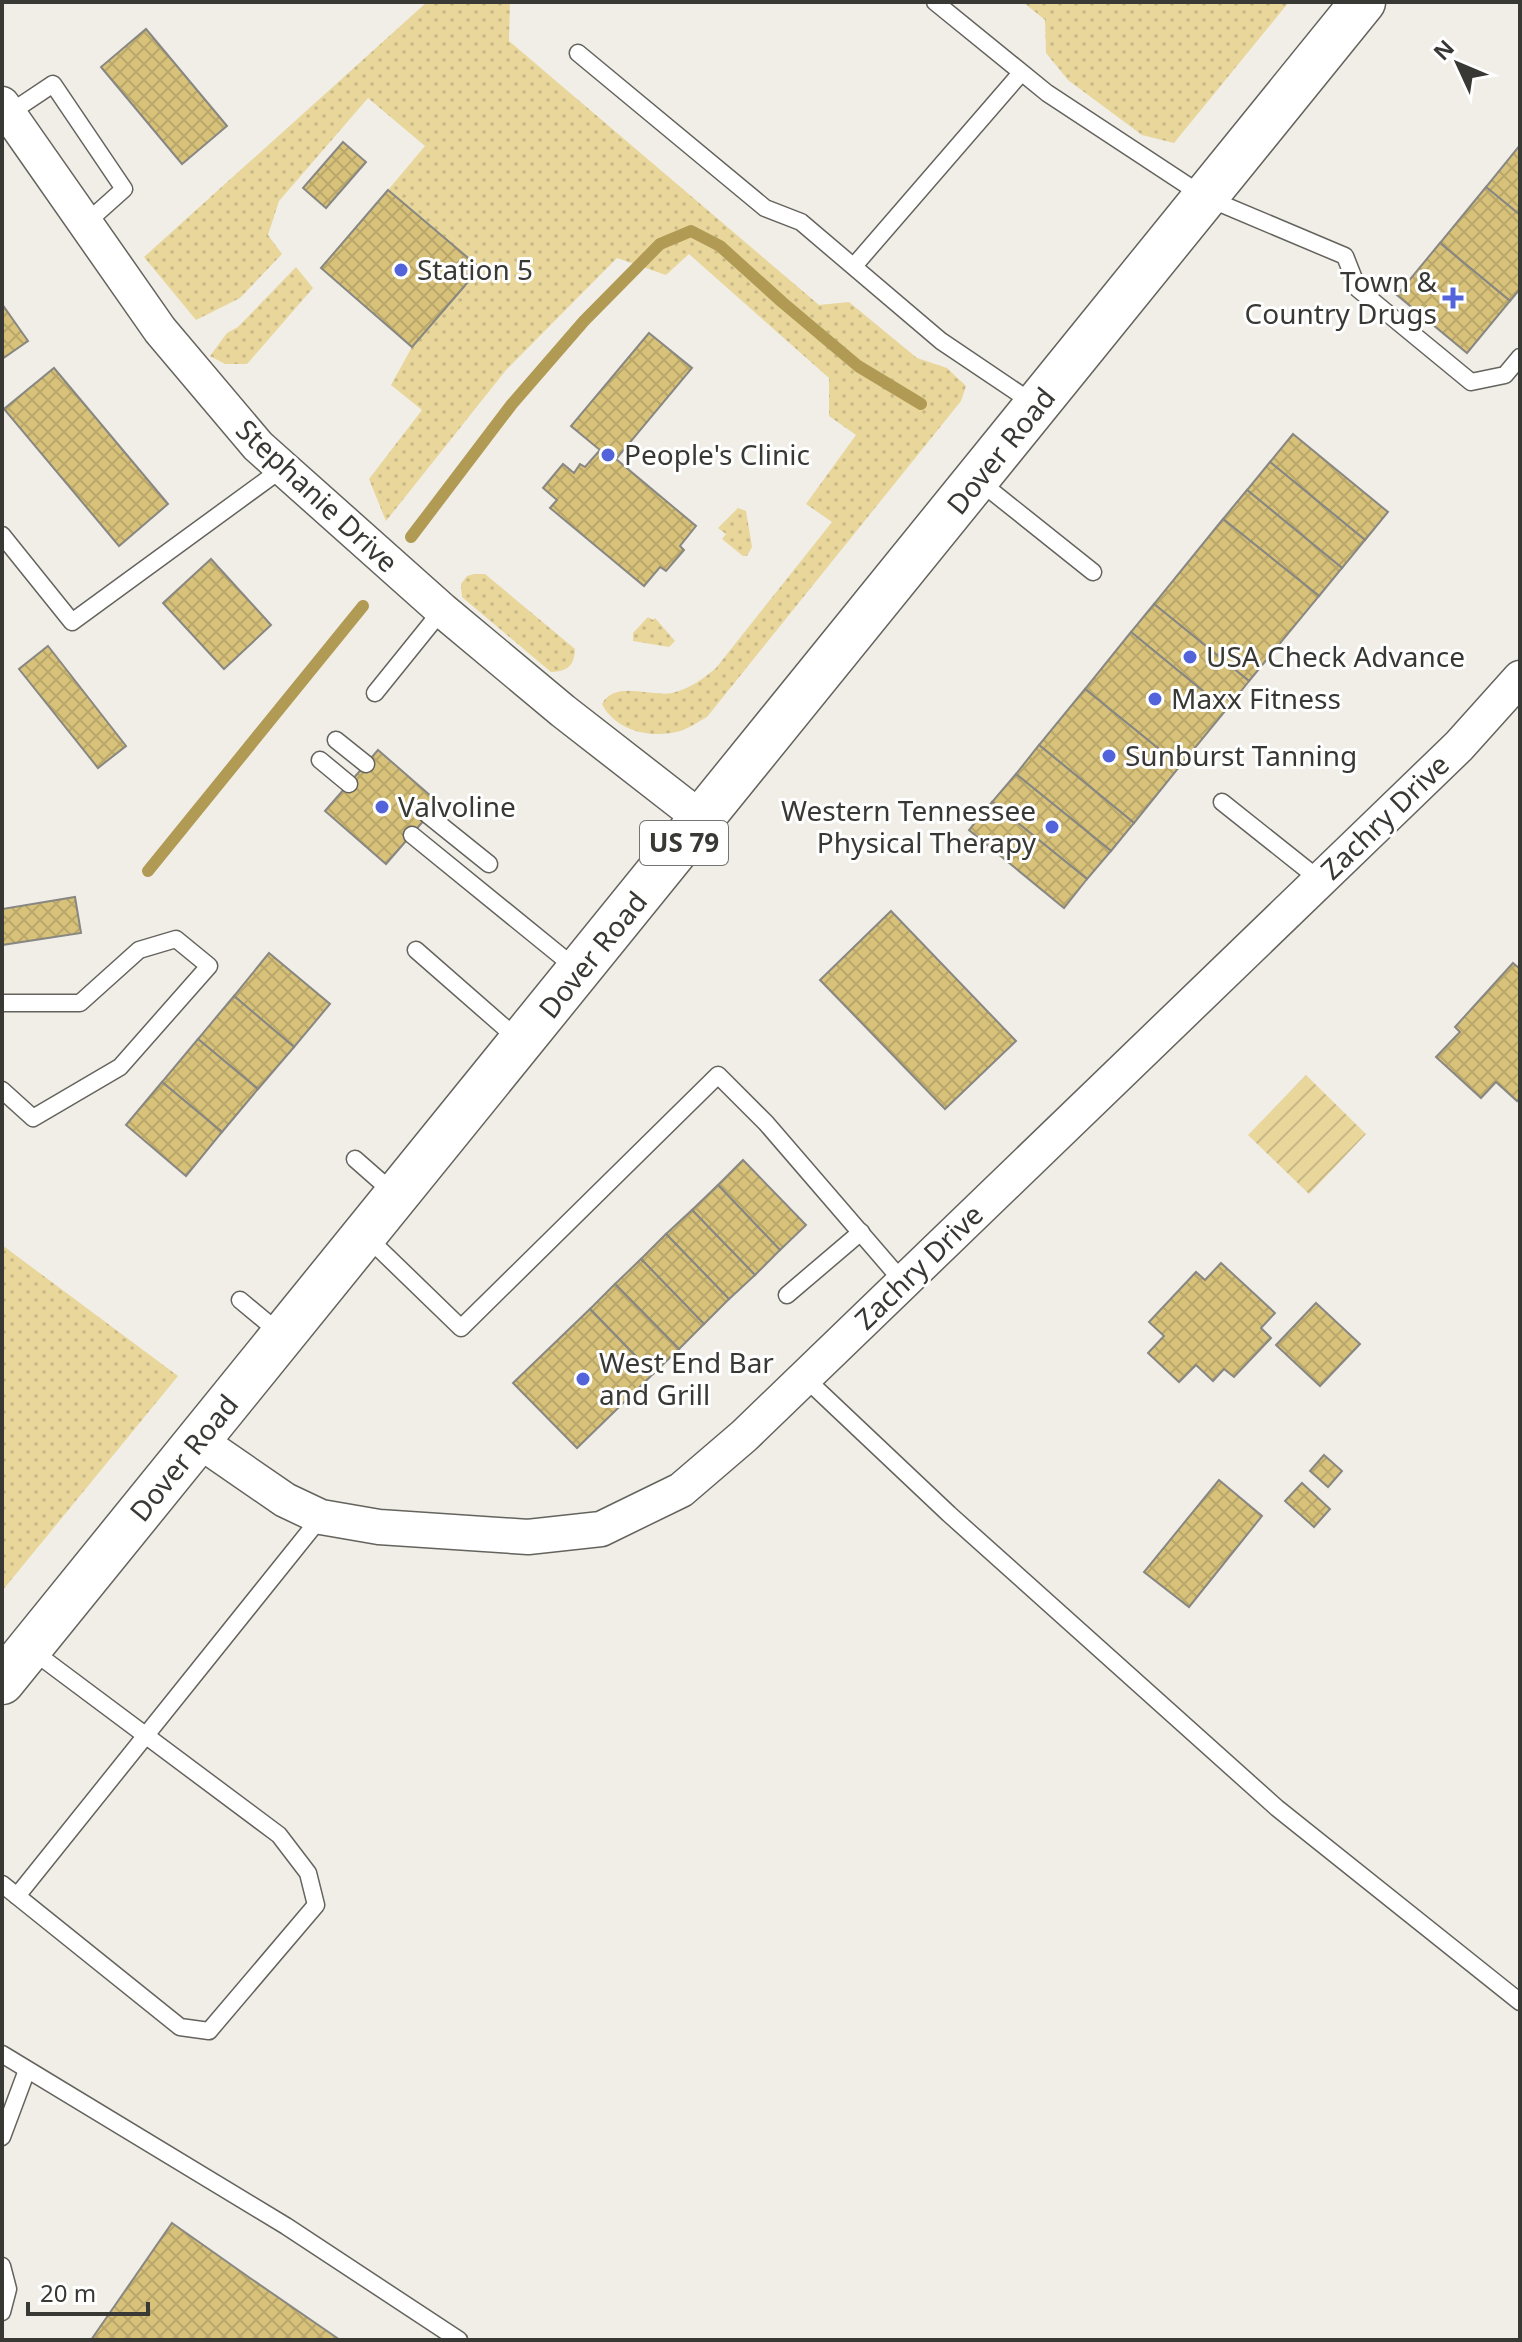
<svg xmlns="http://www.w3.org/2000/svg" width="1522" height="2342" font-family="'Noto Sans',sans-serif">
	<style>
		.grass { fill: url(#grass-dots) }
		.garden { fill: url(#garden-furrows) }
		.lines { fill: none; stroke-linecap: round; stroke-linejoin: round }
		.stream { stroke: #b19b54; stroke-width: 12 }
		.building { fill: url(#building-cross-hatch); stroke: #888781; stroke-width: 2 }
		.service-casing { stroke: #64635d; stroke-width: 19 }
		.minor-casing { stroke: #64635d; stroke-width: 37 }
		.primary-casing { stroke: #64635d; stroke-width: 47 }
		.service { stroke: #fff; stroke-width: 16 }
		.minor { stroke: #fff; stroke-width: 34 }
		.primary { stroke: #fff; stroke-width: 44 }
		.poi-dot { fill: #5364da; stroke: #fff; stroke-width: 3 }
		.labels { text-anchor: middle; stroke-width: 6; stroke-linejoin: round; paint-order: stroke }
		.shield { fill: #fff; stroke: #747472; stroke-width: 2 }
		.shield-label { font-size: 26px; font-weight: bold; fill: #383835 }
		.poi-label { font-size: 28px; fill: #383835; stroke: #fff; text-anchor: start }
		.street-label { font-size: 28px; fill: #383835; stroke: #fff }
	</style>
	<defs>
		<pattern id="grass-dots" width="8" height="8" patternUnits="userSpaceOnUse" patternTransform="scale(2)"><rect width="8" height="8" fill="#e8d69b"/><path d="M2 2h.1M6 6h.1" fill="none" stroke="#c8b886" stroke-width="1.8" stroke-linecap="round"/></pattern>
		<pattern id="garden-furrows" width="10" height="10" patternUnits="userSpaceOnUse" patternTransform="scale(2)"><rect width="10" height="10" fill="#e8d69b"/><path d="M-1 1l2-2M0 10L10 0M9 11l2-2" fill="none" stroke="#c8b886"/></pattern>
		<pattern id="building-cross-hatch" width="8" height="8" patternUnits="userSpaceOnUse" patternTransform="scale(2)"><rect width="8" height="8" fill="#d8c27a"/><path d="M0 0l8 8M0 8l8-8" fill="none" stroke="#baa76a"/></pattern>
	</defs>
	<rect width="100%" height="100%" fill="#f0eee7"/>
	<!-- grass -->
	<g class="grass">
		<path d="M 427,2 L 510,2 L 509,41 L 819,305 L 849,302 L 917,358 L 947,368 L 966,386 L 961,401 L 707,717 C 699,721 691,727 683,730 C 655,740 616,732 602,704 C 615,680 649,697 672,693 C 689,689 703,679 716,668 L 832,522 L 806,504 L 856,435 L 829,416 L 829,378 L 689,254 L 666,275 L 617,258 L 506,370 L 386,521 L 369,479 L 422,410 L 391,385 L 412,347 L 480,268 L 388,190 L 425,146 L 368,98 L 279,201 L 268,235 L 282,254 L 240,298 L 196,320 L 144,257 Z"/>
		<path d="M 1023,2 L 1289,2 L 1174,143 L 1142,135 L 1068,80 L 1046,53 L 1045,20 Z"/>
		<path d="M 296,267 L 313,288 L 247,364 L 225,364 L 210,356 L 227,333 L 238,327 Z"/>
		<path d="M 738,508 L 746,511 L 752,547 L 747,556 L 743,556 L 722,539 L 726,534 L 718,528 Z"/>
		<path d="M 474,574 L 485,574 L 575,649 C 574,666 568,671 551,672 L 462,597 L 461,584 L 467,576 Z"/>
		<path d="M 648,617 L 653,620 L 655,618 L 675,641 L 669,647 L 633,641 L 633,633 Z"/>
		<path d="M 2,1245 L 178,1376 L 2,1591 Z"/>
	</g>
	<!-- garden -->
	<path class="garden" d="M 1306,1075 L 1366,1134 L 1309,1194 L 1248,1135 Z"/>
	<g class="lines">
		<!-- stream -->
		<g class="stream">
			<path d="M 411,537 L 512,404 L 584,321 L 660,244 L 691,231 L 720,246 L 782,302 L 858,366 L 921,404"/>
			<path d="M 148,871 L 363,606"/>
		</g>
	</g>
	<!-- building -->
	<g class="building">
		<path d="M 146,29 L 227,126 L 182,164 L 101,67 Z"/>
		<path d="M 343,142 L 366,162 L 326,208 L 303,188 Z"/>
		<path d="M 1520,145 L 1520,215 L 1486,187 Z"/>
		<path d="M 1486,187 L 1520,215 L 1520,289 L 1510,301 L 1440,243 Z"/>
		<path d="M 388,190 L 480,268 L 412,347 L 321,268 Z"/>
		<path d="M 1440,243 L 1510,301 L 1467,353 L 1397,295 Z"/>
		<path d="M 2,304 L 28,341 L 2,359 Z"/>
		<path d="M 649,333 L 692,368 L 616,459 L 696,526 L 680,546 L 684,550 L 666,571 L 660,567 L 644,586 L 550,508 L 557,500 L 543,488 L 563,464 L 574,473 L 580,464 L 585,467 L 600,450 L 571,426 Z"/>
		<path d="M 54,368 L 168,504 L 119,546 L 4,409 Z"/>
		<path d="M 1293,434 L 1388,512 L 1365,540 L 1270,462 Z"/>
		<path d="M 1270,462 L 1365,540 L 1342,568 L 1247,490 Z"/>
		<path d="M 1247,490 L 1342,568 L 1319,596 L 1223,519 Z"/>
		<path d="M 1223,519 L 1319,596 L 1249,681 L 1154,604 Z"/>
		<path d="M 211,559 L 271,625 L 224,669 L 163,603 Z"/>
		<path d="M 1154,604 L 1249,681 L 1226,710 L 1131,632 Z"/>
		<path d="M 1131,632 L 1226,710 L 1180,766 L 1085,689 Z"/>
		<path d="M 48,646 L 126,746 L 98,768 L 19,669 Z"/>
		<path d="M 1085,689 L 1180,766 L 1134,823 L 1039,745 Z"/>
		<path d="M 1039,745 L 1134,823 L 1111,851 L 1016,774 Z"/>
		<path d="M 378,750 L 439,803 L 386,864 L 325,811 Z"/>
		<path d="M 1016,774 L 1111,851 L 1087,879 L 992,802 Z"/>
		<path d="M 992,802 L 1087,879 L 1064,908 L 969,830 Z"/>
		<path d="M 75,897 L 81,933 L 2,945 L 2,909 Z"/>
		<path d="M 891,911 L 1016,1041 L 945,1109 L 820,980 Z"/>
		<path d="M 269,953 L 330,1004 L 294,1047 L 234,996 Z"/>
		<path d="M 1513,963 L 1520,969 L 1520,1098 L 1517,1101 L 1496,1082 L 1481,1098 L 1436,1057 L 1460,1032 L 1455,1027 Z"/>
		<path d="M 234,996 L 294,1047 L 258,1089 L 198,1039 Z"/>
		<path d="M 198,1039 L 258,1089 L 222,1132 L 162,1082 Z"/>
		<path d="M 162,1082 L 222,1132 L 186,1176 L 126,1125 Z"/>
		<path d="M 743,1160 L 806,1225 L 780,1250 L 718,1185 Z"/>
		<path d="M 718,1185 L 780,1250 L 755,1275 L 692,1210 Z"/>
		<path d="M 692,1210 L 755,1275 L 729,1299 L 666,1234 Z"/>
		<path d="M 666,1234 L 729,1299 L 704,1324 L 641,1259 Z"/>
		<path d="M 641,1259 L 704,1324 L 679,1349 L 615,1284 Z"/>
		<path d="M 1221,1263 L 1275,1313 L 1261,1328 L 1271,1338 L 1234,1377 L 1224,1369 L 1213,1381 L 1196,1365 L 1179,1382 L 1148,1353 L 1164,1336 L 1149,1322 L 1196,1272 L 1205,1280 Z"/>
		<path d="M 615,1284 L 679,1349 L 653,1374 L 590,1309 Z"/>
		<path d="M 1316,1303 L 1360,1344 L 1320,1386 L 1276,1345 Z"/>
		<path d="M 590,1309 L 653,1374 L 577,1448 L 513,1383 Z"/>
		<path d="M 1324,1455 L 1342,1471 L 1328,1487 L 1310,1471 Z"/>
		<path d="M 1219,1480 L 1262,1516 L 1189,1607 L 1144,1572 Z"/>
		<path d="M 1302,1483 L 1330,1509 L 1314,1527 L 1285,1501 Z"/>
		<path d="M 172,2223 L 250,2278 L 340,2340 L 91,2340 Z"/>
	</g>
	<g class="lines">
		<defs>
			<g id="service">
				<path d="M 935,2 L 1047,93 L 1205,197 L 1345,256 L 1358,289 L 1471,382 L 1505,375 L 1520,357"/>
				<path d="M 578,53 L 765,208 L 801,222 L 941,341 L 1036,405"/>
				<path d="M 5,116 L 53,84 L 124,189 L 86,223"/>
				<path d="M 854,266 L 1021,73"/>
				<path d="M 979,481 L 1093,572"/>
				<path d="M 2,535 L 72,622 L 283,468"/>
				<path d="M 375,693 L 442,610"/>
				<path d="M 336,740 L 366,764"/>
				<path d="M 320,760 L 349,784"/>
				<path d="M 1222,802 L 1320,880"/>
				<path d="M 428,815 L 489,864"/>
				<path d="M 412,835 L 578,970"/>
				<path d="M 416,950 L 520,1041"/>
				<path d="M 2,1003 L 80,1003 L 139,950 L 176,939 L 209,966 L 120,1067 L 33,1118 L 2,1090"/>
				<path d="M 355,1159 L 396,1195"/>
				<path d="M 366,1236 L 461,1328 L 718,1075 L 766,1123 L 904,1283"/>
				<path d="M 787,1295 L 861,1232"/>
				<path d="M 240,1300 L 282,1335"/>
				<path d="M 805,1378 L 949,1514 L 1277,1808 L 1520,2002"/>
				<path d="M 2,1884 L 180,2027 L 209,2031 L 316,1905 L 308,1873 L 279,1835 L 30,1649"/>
				<path d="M 17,1896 L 321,1517"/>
				<path d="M 2,2054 L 286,2226 L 459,2340"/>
				<path d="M 2,2137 L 27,2070"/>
				<path d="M 2,2266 L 8,2289 L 2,2312"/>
			</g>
			<g id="minor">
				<path d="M 2,104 L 160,330 L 258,446 L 442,610 L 563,711 L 703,820"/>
				<path d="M 198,1440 L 285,1500 L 321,1517 L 379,1527 L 528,1537 L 601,1529 L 681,1490 L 744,1436 L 1371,831 L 1459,746 L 1520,678"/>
			</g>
			<path id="primary" d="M 2,1682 L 1363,2"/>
		</defs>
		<!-- service casing -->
		<use href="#service" class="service-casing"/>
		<!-- minor casing -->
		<use href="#minor" class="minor-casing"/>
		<!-- primary casing -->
		<use href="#primary" class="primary-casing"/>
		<!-- service -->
		<use href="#service" class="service"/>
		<!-- minor -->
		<use href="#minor" class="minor"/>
		<!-- primary -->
		<use href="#primary" class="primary"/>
	</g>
	<!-- markers -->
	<g class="poi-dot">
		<circle cx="401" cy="270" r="8"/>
		<path d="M1449 286h8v8h8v8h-8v8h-8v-8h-8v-8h8z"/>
		<circle cx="608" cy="455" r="8"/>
		<circle cx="1190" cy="657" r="8"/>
		<circle cx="1155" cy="699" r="8"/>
		<circle cx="1109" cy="756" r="8"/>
		<circle cx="382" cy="807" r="8"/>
		<circle cx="1052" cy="827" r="8"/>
		<circle cx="583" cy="1379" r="8"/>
	</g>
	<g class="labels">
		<!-- shield labels -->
		<rect class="shield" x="640" y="821" width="88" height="44" rx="6"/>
		<g class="shield-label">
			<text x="684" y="852">US 79</text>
		</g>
		<!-- poi labels -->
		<g class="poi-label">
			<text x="417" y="280">Station 5</text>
			<text x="1437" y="292" text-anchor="end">Town &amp;<tspan x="1437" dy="32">Country Drugs</tspan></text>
			<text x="624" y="465">People's Clinic</text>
			<text x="1206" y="667">USA Check Advance</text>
			<text x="1171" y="709">Maxx Fitness</text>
			<text x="1125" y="766">Sunburst Tanning</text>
			<text x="398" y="817">Valvoline</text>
			<text x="1036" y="821" text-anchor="end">Western Tennessee<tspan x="1036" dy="32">Physical Therapy</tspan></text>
			<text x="599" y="1373">West End Bar<tspan x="599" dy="32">and Grill</tspan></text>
		</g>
		<!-- street labels -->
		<g class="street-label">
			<text transform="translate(1001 451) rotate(-51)" y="10">Dover Road</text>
			<text transform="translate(317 496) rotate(43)" y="10">Stephanie Drive</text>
			<text transform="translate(1385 817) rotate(-44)" y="10">Zachry Drive</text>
			<text transform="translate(593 955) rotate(-51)" y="10">Dover Road</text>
			<text transform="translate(919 1267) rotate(-44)" y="10">Zachry Drive</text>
			<text transform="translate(184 1458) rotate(-51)" y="10">Dover Road</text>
		</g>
	</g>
	<!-- border -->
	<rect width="1522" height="2342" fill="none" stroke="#383835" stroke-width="8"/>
	<!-- north arrow -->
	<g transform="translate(1458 64) rotate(314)" stroke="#ffffff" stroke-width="6" paint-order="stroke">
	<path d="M0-6L14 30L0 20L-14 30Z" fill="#383835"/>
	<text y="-12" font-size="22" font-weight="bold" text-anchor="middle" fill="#383835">N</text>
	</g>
	<!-- scale -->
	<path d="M28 2302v12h120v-12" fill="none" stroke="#383835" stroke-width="4"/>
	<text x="40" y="2302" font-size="24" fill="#383835" stroke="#ffffff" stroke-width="6" paint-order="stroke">20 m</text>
</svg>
